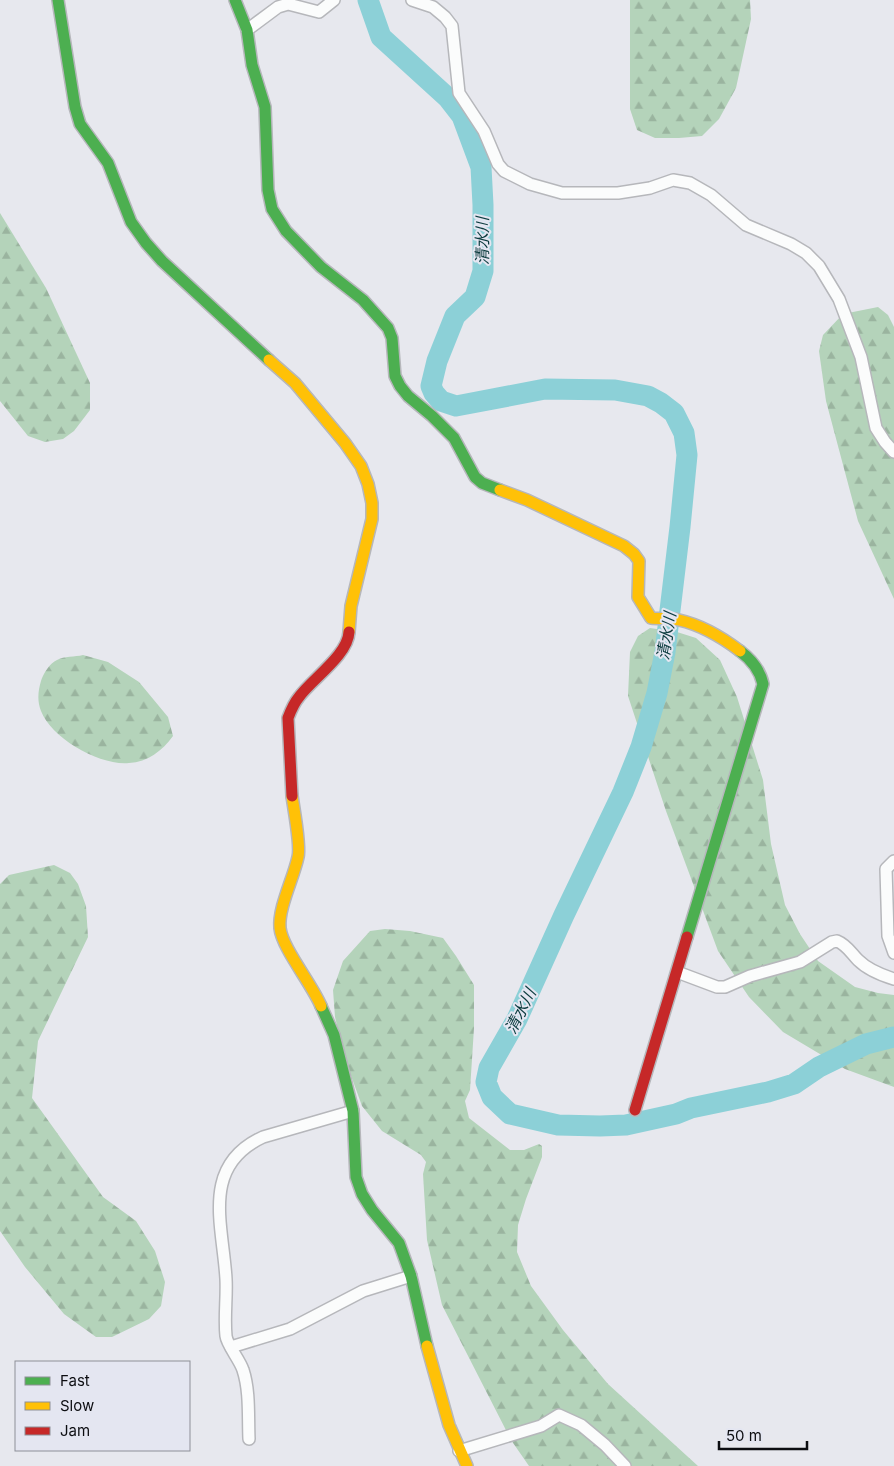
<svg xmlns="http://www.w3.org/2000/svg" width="894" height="1466" font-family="Inter,'Noto Sans JP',sans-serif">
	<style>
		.forest { fill: url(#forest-firs) }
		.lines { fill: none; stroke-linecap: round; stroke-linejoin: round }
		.river { stroke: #8cd0d7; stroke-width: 21 }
		.street-casing { stroke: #b6b7bb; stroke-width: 14 }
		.fast-casing { stroke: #b6b7bb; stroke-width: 14 }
		.slow-casing { stroke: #b6b7bb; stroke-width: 14 }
		.jam-casing { stroke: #b6b7bb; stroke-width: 14 }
		.street { stroke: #fbfcfc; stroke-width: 11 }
		.fast { stroke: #4caf50; stroke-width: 11 }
		.slow { stroke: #ffc107; stroke-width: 11 }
		.jam { stroke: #c62828; stroke-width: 11 }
		.labels { text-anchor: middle; stroke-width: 4; stroke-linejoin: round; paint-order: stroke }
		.water-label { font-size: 16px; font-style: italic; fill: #0b3b3e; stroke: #e4e6f1 }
	</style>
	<defs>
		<pattern id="forest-firs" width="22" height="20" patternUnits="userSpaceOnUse" patternTransform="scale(1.25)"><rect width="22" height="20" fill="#b4d3ba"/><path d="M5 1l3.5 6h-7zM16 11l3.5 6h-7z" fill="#9ab49f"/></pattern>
	</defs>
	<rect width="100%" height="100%" fill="#e7e8ee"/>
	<!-- forest -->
	<g class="forest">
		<path d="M 630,0 L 750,0 L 751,19 L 736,88 L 719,119 L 702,136 L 679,138 L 655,138 L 637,130 L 630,109 Z"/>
		<path d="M 0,213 L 46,288 L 90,383 L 90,410 L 74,431 L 63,439 L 45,442 L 28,436 L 0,401 Z"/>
		<path d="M 878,307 L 888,315 L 894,327 L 894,599 L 858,521 L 826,401 L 819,351 L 823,335 L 843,314 Z"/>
		<path d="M 650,628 L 677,632 L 696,638 L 720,660 L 737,697 L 763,780 L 771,844 L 785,905 L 800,934 L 818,961 L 855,987 L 878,993 L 894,995 L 894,1087 L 845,1069 L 783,1032 L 749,997 L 718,951 L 666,811 L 628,696 L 630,652 L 638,636 Z"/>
		<path d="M 83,655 L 108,662 L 139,682 L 168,717 L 173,736 C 162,751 148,762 129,763 C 100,766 51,738 41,711 C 37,701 38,691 41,681 C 43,674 50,663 57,660 C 64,656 75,657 83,655 Z"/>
		<path d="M 54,865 L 70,873 L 78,884 L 86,906 L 88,937 L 38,1041 L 32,1098 L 103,1197 L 136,1221 L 155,1251 L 165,1282 L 161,1306 L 149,1319 L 112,1337 L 96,1337 L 64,1314 L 25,1267 L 0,1231 L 0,884 L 9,875 Z"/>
		<path d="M 385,929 L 410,931 L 443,938 L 456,956 L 474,985 L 474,1028 L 470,1090 L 465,1101 L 469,1118 L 510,1150 L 524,1150 L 539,1144 L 542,1146 L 542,1157 L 526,1199 L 518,1225 L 517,1252 L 531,1286 L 563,1330 L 608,1384 L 698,1466 L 529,1466 L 511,1440 L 442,1305 L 427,1240 L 423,1174 L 426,1162 L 421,1155 L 382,1131 L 362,1106 L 345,1059 L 335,1017 L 333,990 L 343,961 L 370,931 Z"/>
	</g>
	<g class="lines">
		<!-- river -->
		<path class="river" d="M 368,0 L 381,37 L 448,98 L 462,116 L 481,167 L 483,205 L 483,271 L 475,297 L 455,316 L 437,361 L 431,386 L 434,393 L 441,401 L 456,406 L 545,389 L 615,390 L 648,396 L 661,403 L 674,413 L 684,433 L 687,455 L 680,527 L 665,652 L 657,693 L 641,747 L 623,792 L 564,915 L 517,1019 L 489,1068 L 486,1082 L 492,1097 L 510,1114 L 558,1125 L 600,1126 L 626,1125 L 676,1114 L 691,1108 L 768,1092 L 794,1084 L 819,1067 L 866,1044 L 894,1037"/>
		<defs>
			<g id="street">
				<path d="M 412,0 L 433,7 L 445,17 L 452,26 L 459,93 L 484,131 L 498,164 L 504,171 L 530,184 L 562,193 L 618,193 L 650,188 L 673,180 L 690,183 L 711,195 L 746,225 L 791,244 L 806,253 L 819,266 L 839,299 L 861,357 L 876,428 L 885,442 L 894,452"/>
				<path d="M 247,30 L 278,7 L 288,4 L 319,12 L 334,0"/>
				<path d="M 894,861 L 886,869 L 888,936 L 894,953"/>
				<path d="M 677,972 L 717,987 L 725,987 L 750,976 L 800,962 L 832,942 L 837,941 C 847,945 851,953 858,960 C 868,970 881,975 894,979"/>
				<path d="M 231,1347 L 290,1329 L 363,1291 L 411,1276"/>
				<path d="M 249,1439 C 248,1417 250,1391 243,1370 C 240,1360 227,1345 226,1336 C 224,1317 227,1298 226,1279 C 223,1225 200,1166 263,1137 L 353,1111"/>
				<path d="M 459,1451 L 541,1426 L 559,1415 L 581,1425 L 605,1445 L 625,1466"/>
			</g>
			<g id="fast">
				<path d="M 58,0 L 75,107 L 80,124 L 108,163 L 131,222 L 146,243 L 162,261 L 269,360"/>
				<path d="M 235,0 L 247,30 L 252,65 L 265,107 L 268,190 L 272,209 L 286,231 L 321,267 L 363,300 L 388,328 L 392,338 L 395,376 L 400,386 L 408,396 L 432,416 L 454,438 L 475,477 L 482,483 L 500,490"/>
				<path d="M 687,937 L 763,684 C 760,670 752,660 740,651"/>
				<path d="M 321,1006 L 334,1035 L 353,1111 L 356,1177 L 362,1194 L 372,1210 L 399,1243 L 411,1276 L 427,1346"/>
			</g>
			<g id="slow">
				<path d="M 269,360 L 295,383 L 345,443 L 361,466 L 368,484 L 372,503 L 372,519 L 351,606 L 349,632"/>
				<path d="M 500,490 L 527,500 L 624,546 L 634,554 L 639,561 L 638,597 L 651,618 C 660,619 670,618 679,620 C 701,625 723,638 740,651"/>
				<path d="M 292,796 C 294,810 301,846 298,857 C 294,877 278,908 280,928 C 282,948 312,984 321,1006"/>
				<path d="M 427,1346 L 449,1425 L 467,1466"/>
			</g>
			<g id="jam">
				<path d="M 292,796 L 288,718 C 291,710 294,703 299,697 C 312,679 348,655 349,632"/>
				<path d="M 635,1110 L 687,937"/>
			</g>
		</defs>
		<!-- street casing -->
		<use href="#street" class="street-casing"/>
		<!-- fast casing -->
		<use href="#fast" class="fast-casing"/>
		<!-- slow casing -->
		<use href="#slow" class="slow-casing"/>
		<!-- jam casing -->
		<use href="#jam" class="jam-casing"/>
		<!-- street -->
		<use href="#street" class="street"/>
		<!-- fast -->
		<use href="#fast" class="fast"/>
		<!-- slow -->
		<use href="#slow" class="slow"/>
		<!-- jam -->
		<use href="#jam" class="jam"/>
	</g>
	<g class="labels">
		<!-- water labels -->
		<g class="water-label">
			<text transform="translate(482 241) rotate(-90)" y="6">清水川</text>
			<text transform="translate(666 636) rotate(-81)" y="6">清水川</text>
			<text transform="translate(520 1011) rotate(-63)" y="6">清水川</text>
		</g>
	</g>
	<!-- legend -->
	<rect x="15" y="1361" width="175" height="90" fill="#e4e6f1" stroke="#8e8f97"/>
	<rect x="25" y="1377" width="25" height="8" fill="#4caf50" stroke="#8e8f97"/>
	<text x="60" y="1386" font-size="15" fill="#0c0d11">Fast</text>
	<rect x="25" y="1402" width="25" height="8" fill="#ffc107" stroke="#8e8f97"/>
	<text x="60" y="1411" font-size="15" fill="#0c0d11">Slow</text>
	<rect x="25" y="1427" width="25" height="8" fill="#c62828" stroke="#8e8f97"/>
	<text x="60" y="1436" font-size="15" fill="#0c0d11">Jam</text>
	<!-- scale -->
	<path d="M719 1441v8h88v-8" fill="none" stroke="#0c0d11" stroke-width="2.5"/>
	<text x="726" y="1441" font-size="15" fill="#0c0d11" stroke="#e4e6f1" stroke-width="4" paint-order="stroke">50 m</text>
</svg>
